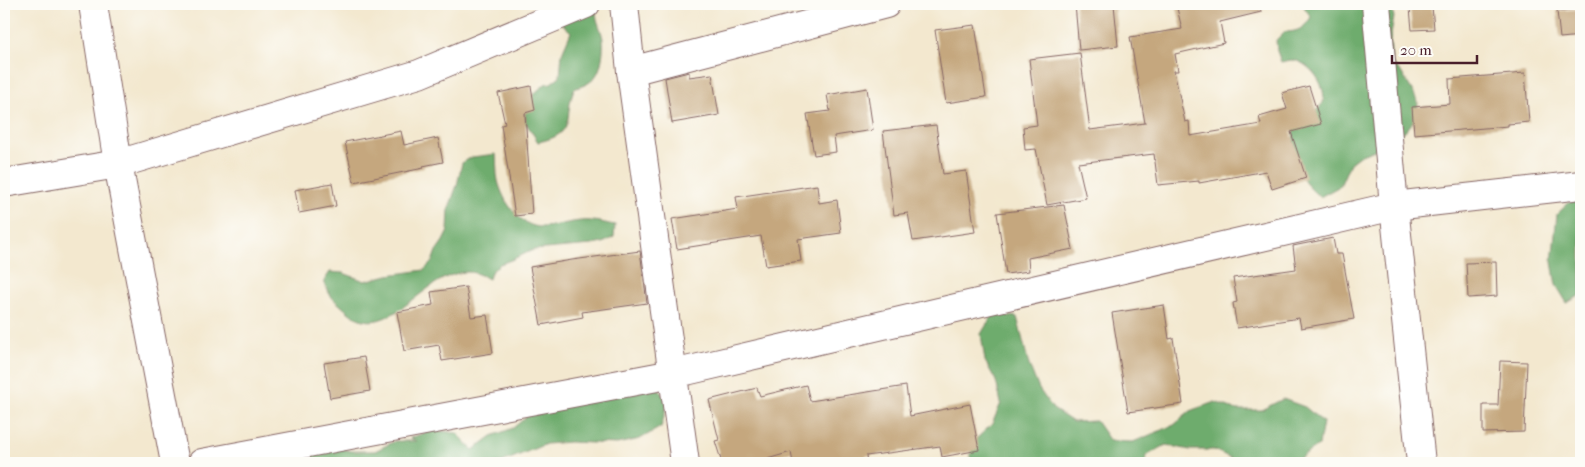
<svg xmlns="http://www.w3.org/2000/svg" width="1585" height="467" font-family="'IM FELL French Canon',serif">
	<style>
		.forest { fill: #6eac6d; stroke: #5c664c }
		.building { fill: #c5a77e }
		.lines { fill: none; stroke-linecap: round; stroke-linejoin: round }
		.minor-casing { stroke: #856564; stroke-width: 30 }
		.minor { stroke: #fff; stroke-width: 28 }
	</style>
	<rect width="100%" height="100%" fill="#fdfcf7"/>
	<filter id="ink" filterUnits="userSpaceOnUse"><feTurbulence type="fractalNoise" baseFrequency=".02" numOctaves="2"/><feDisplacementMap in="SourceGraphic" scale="10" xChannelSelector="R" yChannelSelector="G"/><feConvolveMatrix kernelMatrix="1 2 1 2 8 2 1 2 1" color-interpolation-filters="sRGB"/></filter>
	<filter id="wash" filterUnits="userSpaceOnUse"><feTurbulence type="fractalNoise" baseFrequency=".0096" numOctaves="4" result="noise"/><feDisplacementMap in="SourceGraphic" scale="20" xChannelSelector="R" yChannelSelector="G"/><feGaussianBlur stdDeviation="1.12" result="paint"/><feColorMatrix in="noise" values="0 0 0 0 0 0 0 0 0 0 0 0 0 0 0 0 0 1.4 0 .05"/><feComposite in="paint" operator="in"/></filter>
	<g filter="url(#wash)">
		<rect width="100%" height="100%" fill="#f3e8cf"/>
		<!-- forest -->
		<g class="forest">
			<path d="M 541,4 L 597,4 C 594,21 600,23 603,39 C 604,49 602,69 595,77 C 590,84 582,86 574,89 C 563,117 578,134 538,142 L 526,123 L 525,112 L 529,101 L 536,92 L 545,84 L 551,83 L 560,76 L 562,53 L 571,32 Z"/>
			<path d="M 1302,4 L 1390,4 L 1394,17 L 1390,41 L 1392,63 L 1401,72 L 1413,92 L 1418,103 L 1416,115 L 1410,126 L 1392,143 L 1359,156 L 1350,163 L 1340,186 L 1320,197 C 1292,175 1299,164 1293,132 C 1301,122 1319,113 1323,101 C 1327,85 1309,62 1293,60 C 1290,60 1285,61 1281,62 L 1277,51 L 1276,40 L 1284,32 C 1297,32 1304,29 1311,17 Z"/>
			<path d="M 496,154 C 497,163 496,172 498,181 C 503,201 520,228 543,227 C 558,226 578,219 592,221 C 600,221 607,224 615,225 L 614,237 L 603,243 L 592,245 L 533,250 L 511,260 L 500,264 L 491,272 L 489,279 C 483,276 475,272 468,272 C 423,272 388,347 347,311 C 334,299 330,299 324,281 L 330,272 L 343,273 L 365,281 L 388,275 L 424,270 L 432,262 L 436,251 L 443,241 L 448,231 L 449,208 L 457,185 L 462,163 L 472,157 Z"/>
			<path d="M 1581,197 L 1581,295 L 1567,303 L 1556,285 L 1552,262 L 1557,214 L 1574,198 Z"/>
			<path d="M 993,314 L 1017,317 L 1029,365 L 1039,389 L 1053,409 L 1073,422 L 1096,421 L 1110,441 L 1133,442 L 1174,425 L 1192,410 L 1215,402 L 1237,410 L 1261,410 L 1283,399 L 1305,407 L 1323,422 L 1319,445 L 1300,458 L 1279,463 L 1238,463 L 1235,460 L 1214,450 L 1190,450 L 1166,445 L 1146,456 L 1147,463 L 969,463 L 974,441 L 992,424 L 1001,403 L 996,381 L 985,361 L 981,334 Z"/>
			<path d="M 655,383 L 668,403 L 661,427 L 640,439 L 617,444 L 569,442 L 546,444 L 500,463 L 284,463 L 284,459 L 327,446 L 351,451 L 375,451 L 395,441 L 417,441 L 410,438 L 433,430 L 457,433 L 473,450 L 492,436 L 513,428 L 531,413 Z"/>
		</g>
		<g id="blocks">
			<!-- building -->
			<g class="building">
				<path d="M 1075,4 L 1114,4 L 1118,46 L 1079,50 Z"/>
				<path d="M 1176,4 L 1260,4 L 1261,12 L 1220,22 L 1224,43 L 1175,54 L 1178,71 L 1174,71 L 1185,122 L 1189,121 L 1190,136 L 1261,124 L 1259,117 L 1287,109 L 1282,93 L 1309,86 L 1321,124 L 1291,132 L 1306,178 L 1272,189 L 1266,171 L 1199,183 L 1199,181 L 1158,185 L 1154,154 L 1078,163 L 1086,198 L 1047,205 L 1036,149 L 1025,150 L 1023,127 L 1037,125 L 1029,59 L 1080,53 L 1090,130 L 1145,123 L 1130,37 L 1182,29 Z"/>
				<path d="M 1432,6 L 1434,29 L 1412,30 L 1410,8 Z"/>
				<path d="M 1581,9 L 1581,36 L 1560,38 L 1557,11 Z"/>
				<path d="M 975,25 L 986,97 L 946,103 L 935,30 Z"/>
				<path d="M 689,72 L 689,77 L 712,74 L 719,115 L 672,123 L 665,78 Z"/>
				<path d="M 1525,73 L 1529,122 L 1508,124 L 1508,126 L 1414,134 L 1412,107 L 1450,104 L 1449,79 Z"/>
				<path d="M 531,86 L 535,110 L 525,113 L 532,214 L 515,216 L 501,125 L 505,124 L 498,93 Z"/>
				<path d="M 867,88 L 873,130 L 834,136 L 836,152 L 814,155 L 807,114 L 830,111 L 827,95 Z"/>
				<path d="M 936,125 L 943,174 L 966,171 L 975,232 L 913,241 L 908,213 L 894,215 L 883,131 Z"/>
				<path d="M 401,131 L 404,145 L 438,138 L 443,162 L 423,166 L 424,168 L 354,182 L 345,142 Z"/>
				<path d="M 332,183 L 336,206 L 299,213 L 295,190 Z"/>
				<path d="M 817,185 L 819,203 L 837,200 L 841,233 L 798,239 L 801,261 L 766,266 L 761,236 L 677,249 L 672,219 L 738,209 L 736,197 Z"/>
				<path d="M 1064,205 L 1073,249 L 1028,258 L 1029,271 L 1006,274 L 997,213 Z"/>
				<path d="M 1333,238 L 1336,254 L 1342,254 L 1354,319 L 1301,328 L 1299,318 L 1237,328 L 1233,303 L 1237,302 L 1233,278 L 1296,269 L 1293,246 Z"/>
				<path d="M 640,251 L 647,303 L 582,312 L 583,317 L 541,325 L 530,267 L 572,260 Z"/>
				<path d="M 1496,262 L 1497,296 L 1468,298 L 1466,263 Z"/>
				<path d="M 466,287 L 471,317 L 487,315 L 493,353 L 442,361 L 439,345 L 404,351 L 397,312 L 433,305 L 431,292 Z"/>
				<path d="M 1164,305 L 1169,339 L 1173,338 L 1183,404 L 1128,412 L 1112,313 Z"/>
				<path d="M 364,357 L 370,391 L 330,398 L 324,363 Z"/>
				<path d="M 1500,361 L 1527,362 L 1524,432 L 1483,433 L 1483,405 L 1498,405 Z"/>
				<path d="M 806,385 L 810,401 L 906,386 L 910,416 L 970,404 L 979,450 L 942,457 L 940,446 L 866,456 L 867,463 L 793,463 L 791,452 L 754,463 L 722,463 L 715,441 L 719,440 L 709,400 L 757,388 L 760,396 Z"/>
			</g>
		</g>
	</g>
	<g filter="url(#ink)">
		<use href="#blocks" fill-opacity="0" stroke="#856564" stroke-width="1"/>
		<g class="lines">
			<defs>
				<g id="minor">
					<path d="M 93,4 L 118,164 L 175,463"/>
					<path d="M 624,4 L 631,71 L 685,463"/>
					<path d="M 1376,4 L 1394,206 L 1421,463"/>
					<path d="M 631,71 L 886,4"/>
					<path d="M 4,183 L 118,164 L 419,74 L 586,4"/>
					<path d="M 202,463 L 673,374 L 1394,206 L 1581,185"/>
				</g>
			</defs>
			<!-- minor casing -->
			<use href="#minor" class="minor-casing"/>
			<!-- minor -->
			<use href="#minor" class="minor"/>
		</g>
	</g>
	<!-- margin -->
	<rect width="1585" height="467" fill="none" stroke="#fdfcf7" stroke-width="20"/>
	<!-- scale -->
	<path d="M1392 55v8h85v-8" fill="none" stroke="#4a1f2b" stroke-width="2.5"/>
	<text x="1400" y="55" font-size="15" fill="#4a1f2b" stroke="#fdfcf7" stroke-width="4" paint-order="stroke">20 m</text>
</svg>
